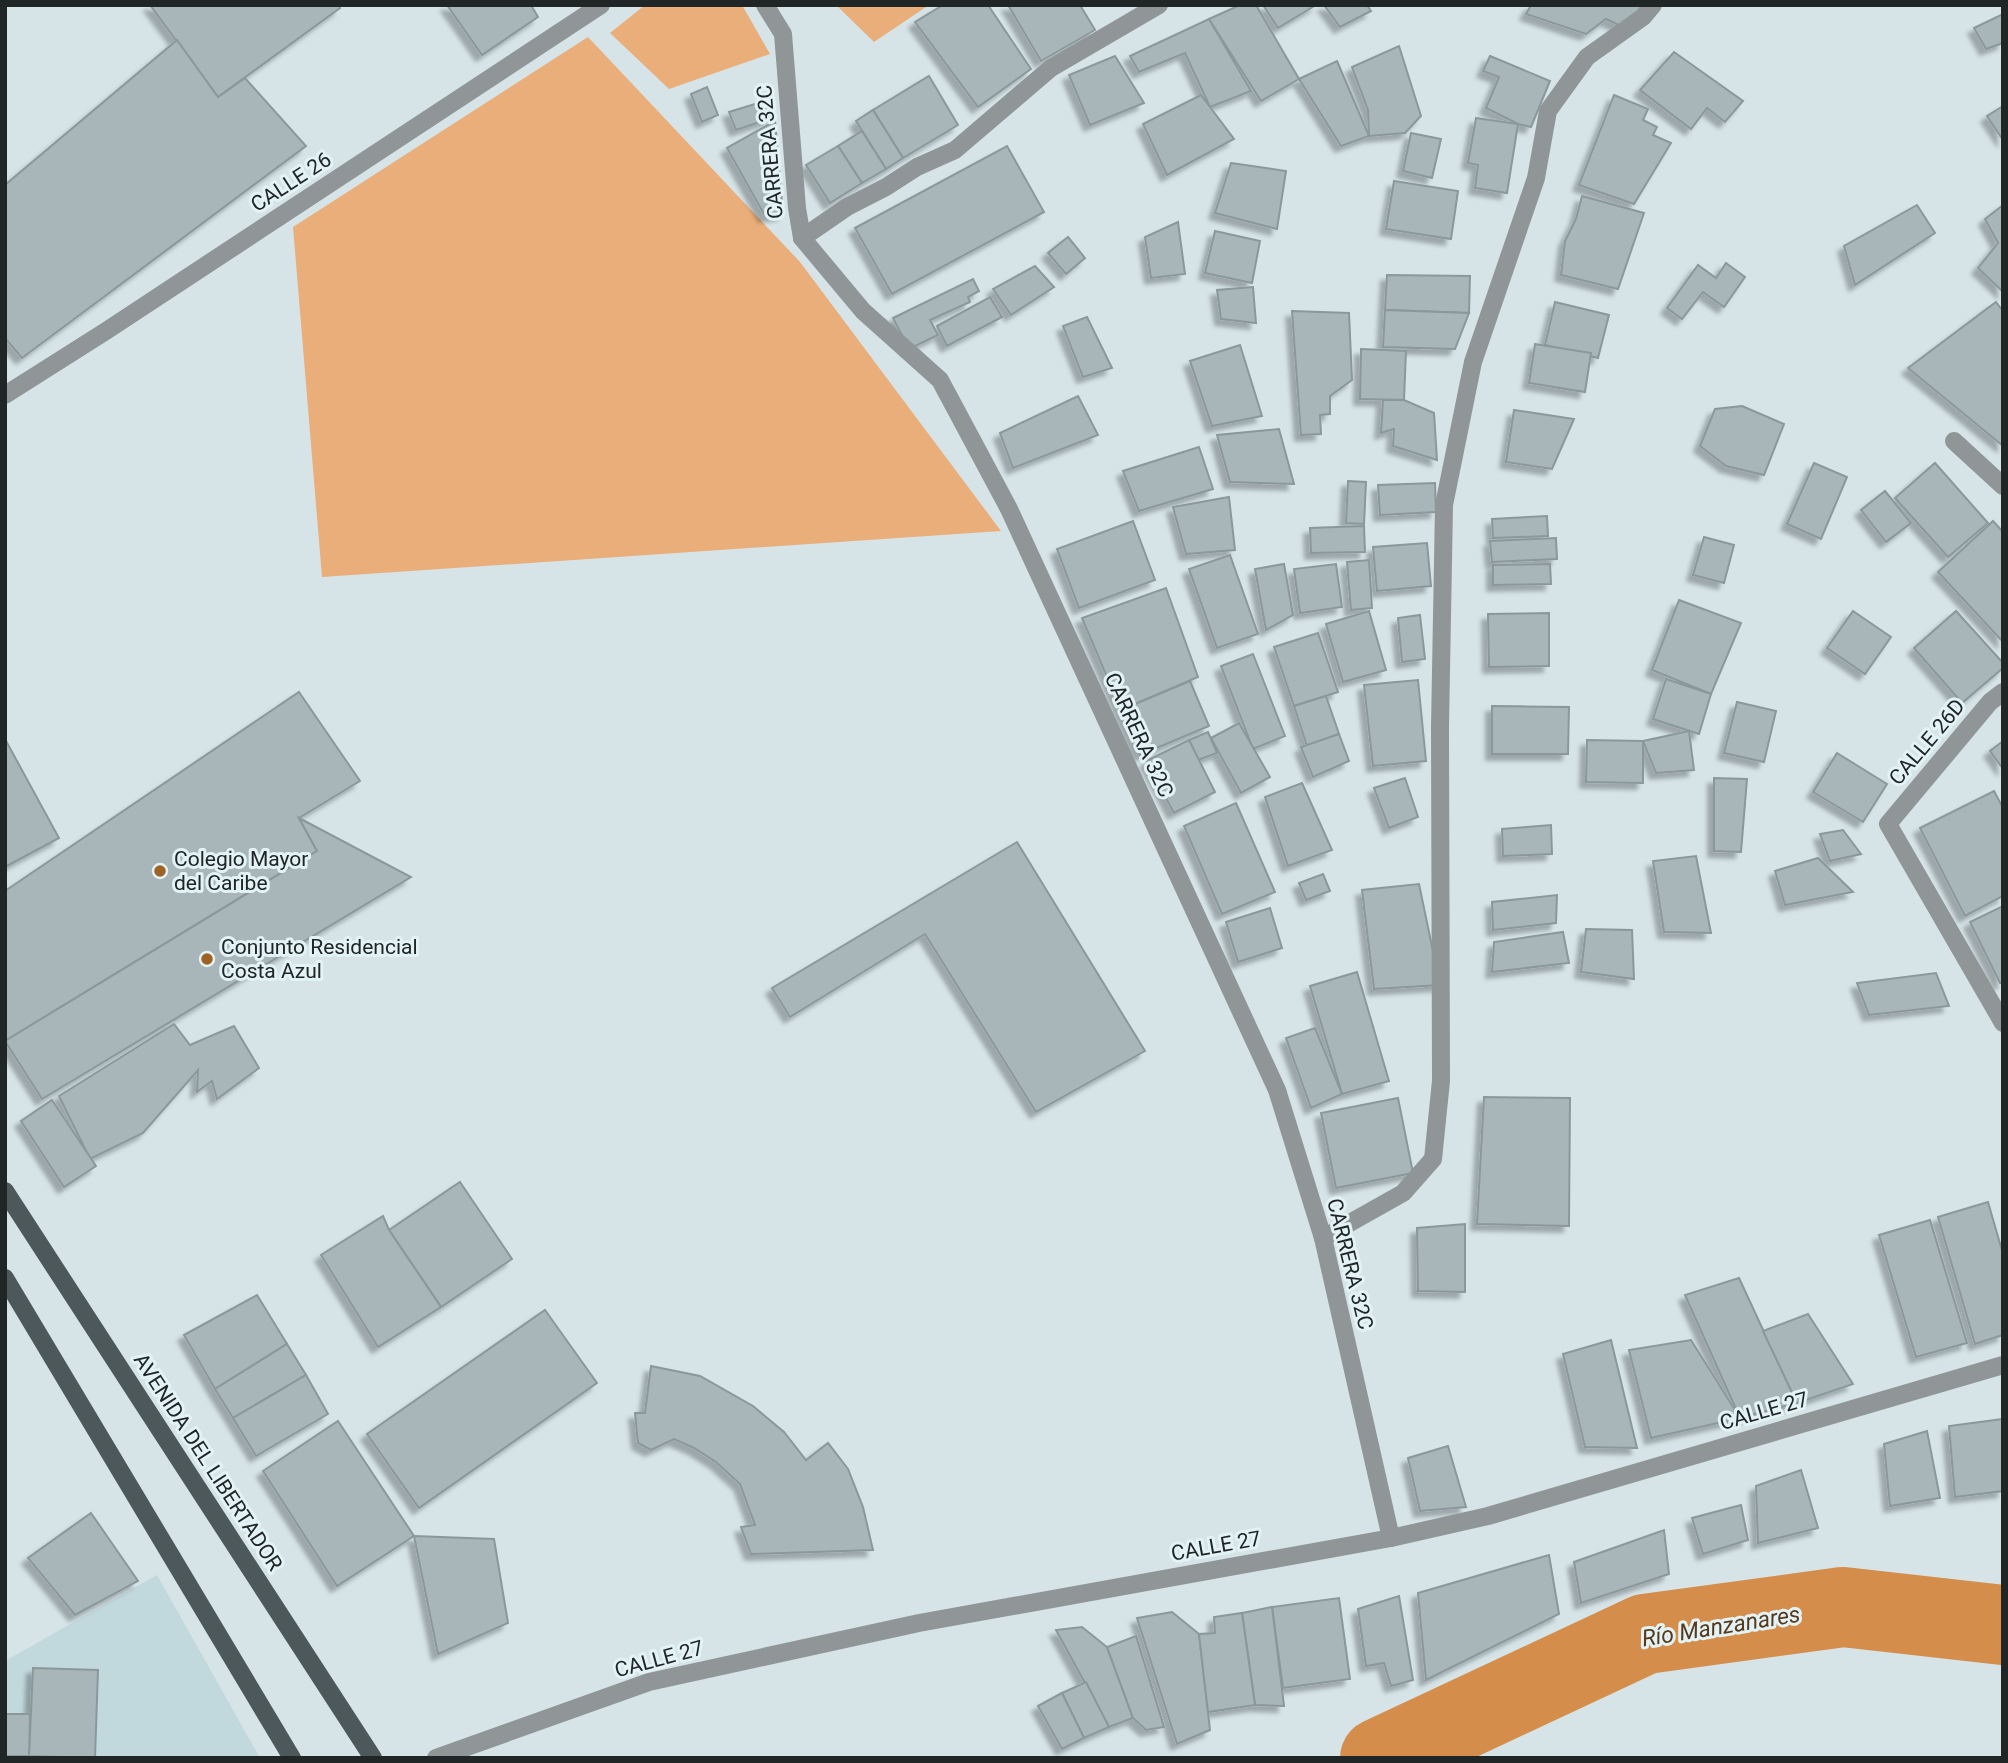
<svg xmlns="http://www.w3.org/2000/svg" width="2008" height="1763" font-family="Roboto,sans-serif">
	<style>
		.built { fill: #c1d8dd }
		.green { fill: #e9ae7a }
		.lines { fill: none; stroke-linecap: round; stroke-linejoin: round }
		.river { stroke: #d48d4a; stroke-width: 80 }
		.building { fill: #a8b6b9; stroke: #8b989b; stroke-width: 2; filter: url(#shadow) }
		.minor { stroke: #909697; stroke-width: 18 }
		.major { stroke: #4d585a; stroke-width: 18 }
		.poi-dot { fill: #9e6225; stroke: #e3f2f5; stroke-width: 2.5 }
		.labels { text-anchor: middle; stroke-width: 6; stroke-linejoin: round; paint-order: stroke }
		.street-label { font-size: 21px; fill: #202526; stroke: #e3f2f5 }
		.poi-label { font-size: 21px; fill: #202526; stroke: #e3f2f5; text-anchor: start }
		.water-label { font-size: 23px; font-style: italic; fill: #57391d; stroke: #e3f2f5 }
	</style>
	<defs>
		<filter id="shadow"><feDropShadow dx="-6" dy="6" stdDeviation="2" flood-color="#0004"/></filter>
	</defs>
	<rect width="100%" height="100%" fill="#d6e4e8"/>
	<!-- built -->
	<path class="built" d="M 157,1575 L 260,1758 L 5,1758 L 5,1661 Z"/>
	<!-- green -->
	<g class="green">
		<path d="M 645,5 L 742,5 L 770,54 L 669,89 L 610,33 Z"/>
		<path d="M 836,5 L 929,5 L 874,42 Z"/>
		<path d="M 588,37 L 800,262 L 1001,531 L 322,577 L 293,227 Z"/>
	</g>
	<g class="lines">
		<!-- river -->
		<path class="river" d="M 1380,1758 L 1645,1634 L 1843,1607 L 2003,1625"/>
	</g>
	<!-- building -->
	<g class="building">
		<path d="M 150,5 L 338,5 L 340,8 L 218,97 Z"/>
		<path d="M 447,5 L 531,5 L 538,17 L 482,55 Z"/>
		<path d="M 943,5 L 988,5 L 1031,69 L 978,107 L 915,22 Z"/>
		<path d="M 1008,5 L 1080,5 L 1095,30 L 1041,61 Z"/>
		<path d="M 1240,5 L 1256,5 L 1299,79 L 1261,101 L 1209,19 Z"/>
		<path d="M 1263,5 L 1316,5 L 1278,28 Z"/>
		<path d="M 1324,5 L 1367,5 L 1371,11 L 1340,27 Z"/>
		<path d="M 1531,5 L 1646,5 L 1623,27 L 1606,19 L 1586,34 L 1526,14 Z"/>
		<path d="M 2003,14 L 2003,43 L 1986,49 L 1974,28 Z"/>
		<path d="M 1209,19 L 1251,91 L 1210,107 L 1185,53 L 1139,72 L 1130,56 Z"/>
		<path d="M 177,40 L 218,97 L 245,78 L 306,146 L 22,358 L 5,338 L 5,185 Z"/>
		<path d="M 1399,46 L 1421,116 L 1405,133 L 1369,136 L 1368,110 L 1352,67 Z"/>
		<path d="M 1674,52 L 1743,101 L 1725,122 L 1707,108 L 1691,129 L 1640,90 Z"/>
		<path d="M 1115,56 L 1144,103 L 1090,125 L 1069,75 Z"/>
		<path d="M 1490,56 L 1550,81 L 1531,127 L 1518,124 L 1486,108 L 1499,77 L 1483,71 Z"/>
		<path d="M 1337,61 L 1369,136 L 1341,146 L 1299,79 Z"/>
		<path d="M 929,76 L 958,125 L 903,158 L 873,110 Z"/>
		<path d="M 707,87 L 718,115 L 702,122 L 691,94 Z"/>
		<path d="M 1201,95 L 1234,139 L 1167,175 L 1143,124 Z"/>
		<path d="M 1614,95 L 1648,109 L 1643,120 L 1657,127 L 1653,135 L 1671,143 L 1634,204 L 1579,185 Z"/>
		<path d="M 765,101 L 772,118 L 736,130 L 729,112 Z"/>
		<path d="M 2003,106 L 2003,140 L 1987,116 Z"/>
		<path d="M 873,110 L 903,158 L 886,169 L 856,121 Z"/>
		<path d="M 1476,118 L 1518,124 L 1507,193 L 1475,188 L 1478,165 L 1468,163 Z"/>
		<path d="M 775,121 L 783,214 L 765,216 L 727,148 Z"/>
		<path d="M 862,131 L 886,169 L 862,183 L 838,146 Z"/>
		<path d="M 1411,133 L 1441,139 L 1432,178 L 1403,171 Z"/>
		<path d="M 838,146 L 862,183 L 830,203 L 806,165 Z"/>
		<path d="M 1007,146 L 1044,212 L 892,294 L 855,228 Z"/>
		<path d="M 1231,163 L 1286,171 L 1277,229 L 1215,213 Z"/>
		<path d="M 1394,181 L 1458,191 L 1451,239 L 1386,229 Z"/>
		<path d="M 1582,196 L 1644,213 L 1618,289 L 1561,275 L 1565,241 L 1576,219 Z"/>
		<path d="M 1917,205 L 1935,233 L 1855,285 L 1844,246 Z"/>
		<path d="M 2003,205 L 2003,292 L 1978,268 L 1998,243 L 1985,219 Z"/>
		<path d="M 1178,222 L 1185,274 L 1151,278 L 1145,237 Z"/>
		<path d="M 1215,231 L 1260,241 L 1252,283 L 1205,273 Z"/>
		<path d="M 1068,237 L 1085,258 L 1066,274 L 1048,253 Z"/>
		<path d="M 1726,263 L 1745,277 L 1724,307 L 1703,292 L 1682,319 L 1667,308 L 1698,265 L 1716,278 Z"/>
		<path d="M 1035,266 L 1054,287 L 1011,315 L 993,289 Z"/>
		<path d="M 1387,275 L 1470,276 L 1469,313 L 1385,310 Z"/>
		<path d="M 973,279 L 979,291 L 968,297 L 970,302 L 930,320 L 938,335 L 909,349 L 893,318 Z"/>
		<path d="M 1253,287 L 1256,323 L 1221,319 L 1217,290 Z"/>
		<path d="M 990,297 L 1002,317 L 947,346 L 937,326 Z"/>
		<path d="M 1555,302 L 1609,315 L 1598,358 L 1545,345 Z"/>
		<path d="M 1996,302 L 2003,311 L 2003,446 L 1908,368 Z"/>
		<path d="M 1385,310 L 1469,313 L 1455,349 L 1383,347 Z"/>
		<path d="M 1292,311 L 1349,313 L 1352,380 L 1330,396 L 1330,414 L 1320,415 L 1321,434 L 1301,435 Z"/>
		<path d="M 1087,317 L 1112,368 L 1083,377 L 1063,326 Z"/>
		<path d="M 1535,344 L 1591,353 L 1585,392 L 1529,383 Z"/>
		<path d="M 1240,345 L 1262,416 L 1212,426 L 1190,361 Z"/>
		<path d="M 1361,349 L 1406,351 L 1404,400 L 1360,399 Z"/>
		<path d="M 1078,396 L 1098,435 L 1013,468 L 1000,433 Z"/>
		<path d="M 1383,400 L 1404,400 L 1434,413 L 1437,460 L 1393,446 L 1394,429 L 1381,433 Z"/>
		<path d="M 1742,406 L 1784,424 L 1764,475 L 1726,466 L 1700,446 L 1715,409 Z"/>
		<path d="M 1514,410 L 1574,419 L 1552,469 L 1506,462 Z"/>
		<path d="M 1279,429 L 1294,484 L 1230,482 L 1217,435 Z"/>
		<path d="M 1199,447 L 1213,489 L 1139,511 L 1123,471 Z"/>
		<path d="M 1814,463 L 1847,477 L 1821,539 L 1787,524 Z"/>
		<path d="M 1935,463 L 1988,523 L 1948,557 L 1895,498 Z"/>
		<path d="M 1348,481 L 1366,482 L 1364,524 L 1346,523 Z"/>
		<path d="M 1435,483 L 1436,512 L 1380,515 L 1378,485 Z"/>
		<path d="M 1885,491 L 1911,523 L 1886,542 L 1861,510 Z"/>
		<path d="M 1229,497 L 1235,550 L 1186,554 L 1173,507 Z"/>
		<path d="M 1547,516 L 1548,536 L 1493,538 L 1492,519 Z"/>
		<path d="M 1133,521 L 1155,580 L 1079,608 L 1057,549 Z"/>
		<path d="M 1993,521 L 2003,532 L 2003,642 L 1938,572 Z"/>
		<path d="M 1364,526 L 1365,552 L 1311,553 L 1310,528 Z"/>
		<path d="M 1704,537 L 1734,545 L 1724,583 L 1693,575 Z"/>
		<path d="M 1556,538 L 1557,559 L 1492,562 L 1490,541 Z"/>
		<path d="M 1427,543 L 1431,586 L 1377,591 L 1373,547 Z"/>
		<path d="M 1230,555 L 1258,634 L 1217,648 L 1189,569 Z"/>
		<path d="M 1369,560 L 1372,608 L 1351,610 L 1347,562 Z"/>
		<path d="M 1284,564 L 1293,615 L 1266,630 L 1255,569 Z"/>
		<path d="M 1336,564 L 1342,607 L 1300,613 L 1294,569 Z"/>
		<path d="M 1550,564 L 1551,584 L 1493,585 L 1493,565 Z"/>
		<path d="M 1166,588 L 1198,677 L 1121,710 L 1082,618 Z"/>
		<path d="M 1679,600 L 1741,623 L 1711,694 L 1652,670 Z"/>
		<path d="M 1369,611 L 1386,670 L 1343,682 L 1326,624 Z"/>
		<path d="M 1853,611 L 1891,637 L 1865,674 L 1827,648 Z"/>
		<path d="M 1956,611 L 2003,663 L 2003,668 L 1962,703 L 1914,648 Z"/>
		<path d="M 1549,613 L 1549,666 L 1489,667 L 1488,614 Z"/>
		<path d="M 1420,615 L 1425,659 L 1402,662 L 1398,618 Z"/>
		<path d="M 1318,633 L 1338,692 L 1294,706 L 1274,647 Z"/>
		<path d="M 1253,654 L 1285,736 L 1253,749 L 1221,666 Z"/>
		<path d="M 1666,679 L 1711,694 L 1699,734 L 1653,719 Z"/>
		<path d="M 1418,680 L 1426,761 L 1373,766 L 1364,685 Z"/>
		<path d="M 1190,681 L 1209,726 L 1140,755 L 1121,710 Z"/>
		<path d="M 299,692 L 360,781 L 299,818 L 317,851 L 5,1041 L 5,891 Z"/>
		<path d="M 1326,696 L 1339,734 L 1307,746 L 1294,706 Z"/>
		<path d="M 1737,702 L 1776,711 L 1764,762 L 1724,753 Z"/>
		<path d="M 1492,706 L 1569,707 L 1568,754 L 1492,754 Z"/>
		<path d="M 1239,723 L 1270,777 L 1241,793 L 1211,738 Z"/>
		<path d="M 1689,731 L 1694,770 L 1656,773 L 1643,741 Z"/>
		<path d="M 1208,732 L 1217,753 L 1198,760 L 1189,740 Z"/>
		<path d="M 1339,734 L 1349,761 L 1313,777 L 1301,747 Z"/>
		<path d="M 5,739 L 59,838 L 5,867 Z"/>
		<path d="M 1189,740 L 1215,792 L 1174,813 L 1146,761 Z"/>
		<path d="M 1587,740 L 1643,741 L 1643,783 L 1586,782 Z"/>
		<path d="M 2003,741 L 2003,769 L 1990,751 Z"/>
		<path d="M 1837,753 L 1887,784 L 1863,822 L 1813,792 Z"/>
		<path d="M 1405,778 L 1418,817 L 1389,828 L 1374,788 Z"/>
		<path d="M 1714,778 L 1747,779 L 1741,852 L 1714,851 Z"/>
		<path d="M 1302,783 L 1332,850 L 1288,866 L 1265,797 Z"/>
		<path d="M 1994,791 L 2003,808 L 2003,896 L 1965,916 L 1920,828 Z"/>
		<path d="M 1236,803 L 1275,892 L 1222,914 L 1184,826 Z"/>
		<path d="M 299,818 L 411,877 L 42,1099 L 5,1041 L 317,851 Z"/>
		<path d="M 1551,825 L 1552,854 L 1503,856 L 1502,829 Z"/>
		<path d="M 1843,830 L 1861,854 L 1830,861 L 1820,834 Z"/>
		<path d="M 1017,842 L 1145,1051 L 1036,1112 L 925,934 L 790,1017 L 772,988 Z"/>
		<path d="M 1696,856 L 1711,933 L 1664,932 L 1653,861 Z"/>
		<path d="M 1818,858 L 1853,892 L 1785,905 L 1775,871 Z"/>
		<path d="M 1323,874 L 1330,891 L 1306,900 L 1299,883 Z"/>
		<path d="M 1419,884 L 1440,985 L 1374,989 L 1362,890 Z"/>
		<path d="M 1557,895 L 1556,923 L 1493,930 L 1492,902 Z"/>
		<path d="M 2003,906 L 2003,982 L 2000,983 L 1970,922 Z"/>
		<path d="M 1270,908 L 1282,948 L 1238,962 L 1226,922 Z"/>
		<path d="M 1586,929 L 1632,930 L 1634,979 L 1581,972 Z"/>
		<path d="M 1563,932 L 1569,963 L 1492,972 L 1494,942 Z"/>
		<path d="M 1357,972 L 1389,1081 L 1342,1094 L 1310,986 Z"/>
		<path d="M 1936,973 L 1949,1006 L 1869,1015 L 1857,983 Z"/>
		<path d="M 174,1024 L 190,1045 L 234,1026 L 259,1068 L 217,1099 L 212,1081 L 197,1092 L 198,1070 L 143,1133 L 90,1159 L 59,1096 Z"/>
		<path d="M 1315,1028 L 1342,1094 L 1311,1108 L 1286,1038 Z"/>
		<path d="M 1484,1097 L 1570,1098 L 1569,1226 L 1477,1224 Z"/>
		<path d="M 1398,1098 L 1413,1173 L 1336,1188 L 1321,1113 Z"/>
		<path d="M 52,1100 L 96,1166 L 64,1187 L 21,1121 Z"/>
		<path d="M 460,1182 L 512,1259 L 441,1307 L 389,1230 Z"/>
		<path d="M 1988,1202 L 2003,1254 L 2003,1335 L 1975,1344 L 1938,1217 Z"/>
		<path d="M 383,1216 L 389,1230 L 441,1307 L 378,1347 L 321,1255 Z"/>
		<path d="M 1930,1220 L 1967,1343 L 1916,1357 L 1879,1235 Z"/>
		<path d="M 1465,1224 L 1465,1292 L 1418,1291 L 1417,1228 Z"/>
		<path d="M 1739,1278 L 1797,1403 L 1740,1418 L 1685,1295 Z"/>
		<path d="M 257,1295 L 287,1344 L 215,1389 L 184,1335 Z"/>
		<path d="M 545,1310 L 597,1383 L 419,1508 L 367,1434 Z"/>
		<path d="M 1808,1314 L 1853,1384 L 1797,1403 L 1763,1331 Z"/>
		<path d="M 1611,1340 L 1637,1448 L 1585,1447 L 1563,1354 Z"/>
		<path d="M 1691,1340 L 1740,1418 L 1651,1438 L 1629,1350 Z"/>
		<path d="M 287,1344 L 306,1375 L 233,1418 L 215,1389 Z"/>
		<path d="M 651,1366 L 700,1376 L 753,1406 L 784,1432 L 806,1460 L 828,1443 L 848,1469 L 863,1507 L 873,1550 L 751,1554 L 741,1527 L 755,1525 L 740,1484 L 716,1462 L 694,1448 L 674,1439 L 651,1450 L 638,1443 L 635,1413 L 645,1413 Z"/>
		<path d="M 306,1375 L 328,1414 L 256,1456 L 233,1418 Z"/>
		<path d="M 2003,1419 L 2003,1491 L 1955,1497 L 1949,1426 Z"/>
		<path d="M 338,1421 L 414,1536 L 337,1586 L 263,1471 Z"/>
		<path d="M 1927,1431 L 1940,1498 L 1890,1506 L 1884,1444 Z"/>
		<path d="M 1448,1446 L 1466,1507 L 1420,1511 L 1408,1458 Z"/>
		<path d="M 1801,1470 L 1818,1528 L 1758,1543 L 1756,1486 Z"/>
		<path d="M 1741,1505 L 1748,1540 L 1703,1554 L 1692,1518 Z"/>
		<path d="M 91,1513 L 138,1581 L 75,1615 L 28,1558 Z"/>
		<path d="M 1664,1530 L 1669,1574 L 1581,1603 L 1574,1562 Z"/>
		<path d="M 414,1536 L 494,1539 L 508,1623 L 438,1654 Z"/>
		<path d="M 1549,1555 L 1559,1614 L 1426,1680 L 1418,1593 Z"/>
		<path d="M 1399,1596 L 1413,1680 L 1391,1686 L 1384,1663 L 1366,1666 L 1358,1609 Z"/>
		<path d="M 1339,1598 L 1350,1679 L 1283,1688 L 1272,1607 Z"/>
		<path d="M 1272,1607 L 1284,1706 L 1255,1705 L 1242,1613 Z"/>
		<path d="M 1172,1612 L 1199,1634 L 1210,1730 L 1177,1744 L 1137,1618 Z"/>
		<path d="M 1242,1613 L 1255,1705 L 1208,1712 L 1199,1634 L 1215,1633 L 1214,1617 Z"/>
		<path d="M 1082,1627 L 1107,1647 L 1133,1718 L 1109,1727 L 1056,1630 Z"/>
		<path d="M 1136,1636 L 1164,1727 L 1146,1730 L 1133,1718 L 1107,1647 Z"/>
		<path d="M 33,1668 L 98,1670 L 95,1758 L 29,1756 Z"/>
		<path d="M 1086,1682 L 1109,1727 L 1084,1738 L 1062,1693 Z"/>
		<path d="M 1062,1693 L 1084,1738 L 1062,1749 L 1038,1706 Z"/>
		<path d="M 5,1714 L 30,1714 L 29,1756 L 5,1756 Z"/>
	</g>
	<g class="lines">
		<!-- minor -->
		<g class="minor">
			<path d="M 765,5 L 783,34 L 797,208 L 802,238 L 863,311 L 940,380 L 1009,509 L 1277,1090 L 1323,1238 L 1391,1538"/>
			<path d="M 802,238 L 847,207 L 886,187 L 917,167 L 955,150 L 1051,68 L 1159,5"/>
			<path d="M 5,395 L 106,331 L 601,5"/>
			<path d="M 1954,441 L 2003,486"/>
			<path d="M 2003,692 L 1990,702 L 1888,824 L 2003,1023"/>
			<path d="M 1323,1238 L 1403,1193 L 1433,1159 L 1441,1081 L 1440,727 L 1444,505 L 1473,362 L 1536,178 L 1548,111 L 1587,57 L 1643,17 L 1653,5"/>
			<path d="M 436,1758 L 649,1682 L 919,1623 L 1391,1538 L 1488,1516 L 2003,1365"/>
		</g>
		<!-- major -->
		<g class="major">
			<path d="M 5,1191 L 373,1758"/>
			<path d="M 5,1278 L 292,1758"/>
		</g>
	</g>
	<!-- markers -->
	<g class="poi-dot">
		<circle cx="160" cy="871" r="7"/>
		<circle cx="207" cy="959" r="7"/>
	</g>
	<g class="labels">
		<!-- street labels -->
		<g class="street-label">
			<text transform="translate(770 152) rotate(-95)" y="7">CARRERA 32C</text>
			<text transform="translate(291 182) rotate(-33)" y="7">CALLE 26</text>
			<text transform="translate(1139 735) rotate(65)" y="7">CARRERA 32C</text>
			<text transform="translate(1927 742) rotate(-50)" y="7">CALLE 26D</text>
			<text transform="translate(1350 1264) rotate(76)" y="7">CARRERA 32C</text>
			<text transform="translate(1764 1411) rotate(-16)" y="7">CALLE 27</text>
			<text transform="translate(208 1462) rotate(57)" y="7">AVENIDA DEL LIBERTADOR</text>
			<text transform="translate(1216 1546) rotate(-10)" y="7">CALLE 27</text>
			<text transform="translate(659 1659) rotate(-15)" y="7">CALLE 27</text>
		</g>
		<!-- poi labels -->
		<g class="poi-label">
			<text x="174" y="866">Colegio Mayor<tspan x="174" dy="24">del Caribe</tspan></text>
			<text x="221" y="954">Conjunto Residencial<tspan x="221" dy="24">Costa Azul</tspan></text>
		</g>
		<!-- water labels -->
		<g class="water-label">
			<text transform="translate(1721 1626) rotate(-9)" y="8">Río Manzanares</text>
		</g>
	</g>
	<!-- border -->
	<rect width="2008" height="1763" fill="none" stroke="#202526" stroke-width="14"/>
</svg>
